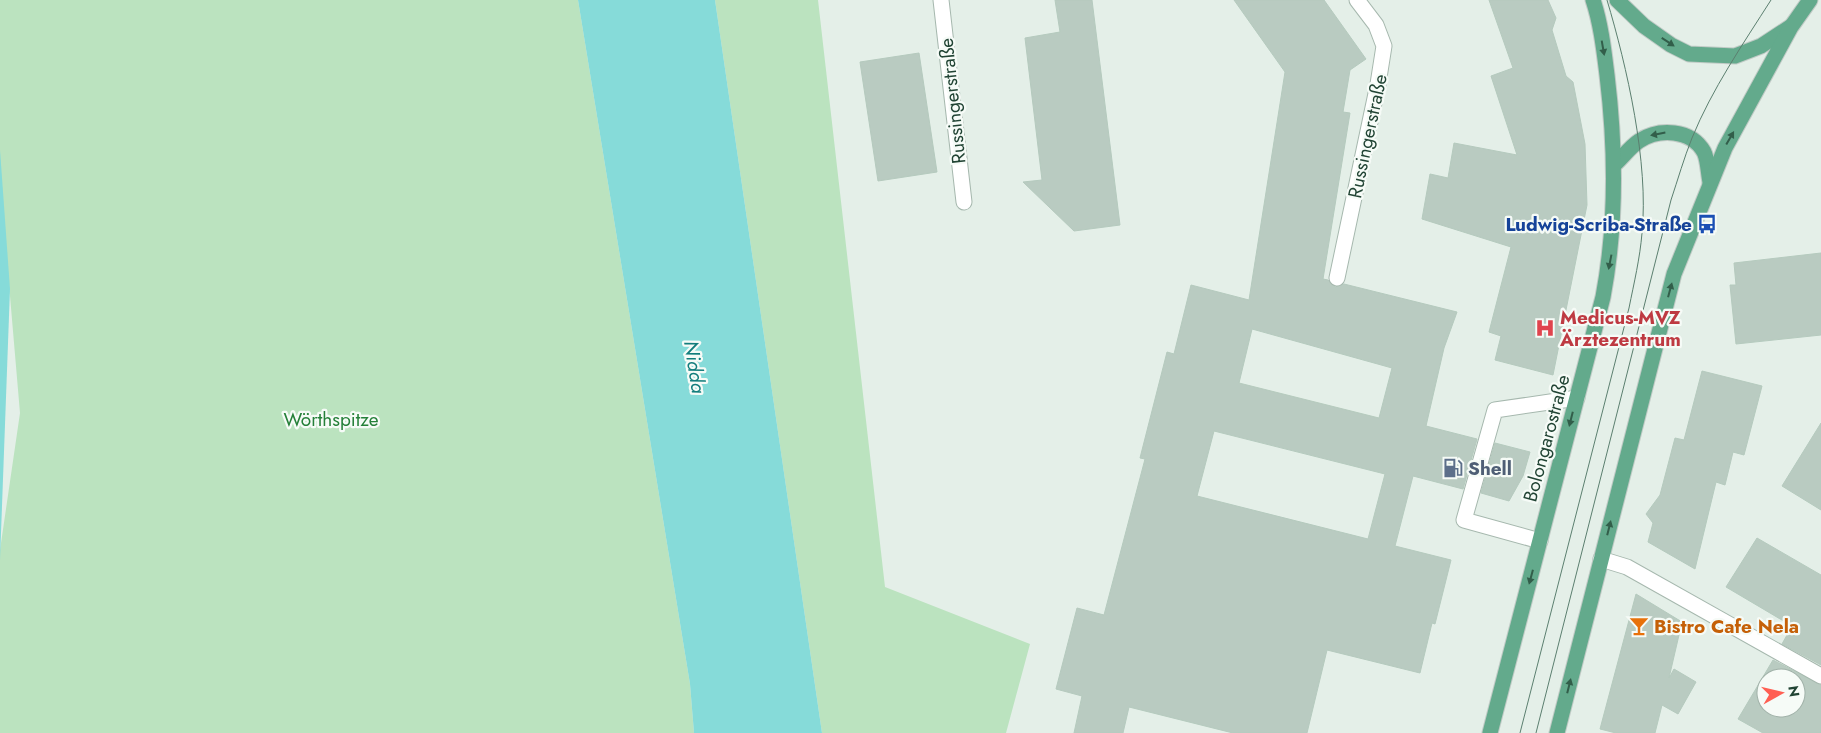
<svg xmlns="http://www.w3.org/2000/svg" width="1821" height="733" font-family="Jost,sans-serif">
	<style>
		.green { fill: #bbe3bf }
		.water { fill: #86dbd9 }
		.building { fill: #b9cbc1; stroke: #b5cabe; fill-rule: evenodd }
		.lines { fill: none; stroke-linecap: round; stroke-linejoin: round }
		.minor-casing { stroke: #a6b8ae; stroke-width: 17 }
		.major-casing { stroke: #c1cbc6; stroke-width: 17 }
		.minor { stroke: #fff; stroke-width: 15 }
		.major { stroke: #63aa8c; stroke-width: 15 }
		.tram { stroke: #5b7f6f; stroke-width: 1 }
		.oneway { fill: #325e4a }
		.labels { text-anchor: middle; stroke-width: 4.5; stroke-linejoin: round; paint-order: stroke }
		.street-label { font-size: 19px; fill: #214434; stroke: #f6fbf7 }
		.transit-label { font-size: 19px; font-weight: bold; fill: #164399; stroke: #f6fbf7; text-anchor: end }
		.health-label { font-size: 19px; font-weight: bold; fill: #be3a42; stroke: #f6fbf7; text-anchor: start }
		.park-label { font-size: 19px; fill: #258039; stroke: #f6fbf7 }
		.service-label { font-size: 19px; font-weight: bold; fill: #4e5e75; stroke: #f6fbf7; text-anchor: start }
		.food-label { font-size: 19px; font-weight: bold; fill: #c56008; stroke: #f6fbf7; text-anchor: start }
		.water-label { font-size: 20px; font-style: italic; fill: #127d7c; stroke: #f6fbf7 }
	</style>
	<rect width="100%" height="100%" fill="#e4efe8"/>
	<!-- green -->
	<g class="green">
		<path d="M 0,0 L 578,0 L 690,684 L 694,733 L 0,733 L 0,550 L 20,413 L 0,179 Z"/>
		<path d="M 715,0 L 818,0 L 885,587 L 1030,644 L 1006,733 L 822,733 Z"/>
	</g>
	<!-- water -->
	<g class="water">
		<path d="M 578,0 L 715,0 L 822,733 L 694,733 L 690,684 Z"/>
		<path d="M 0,150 L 10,289 L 0,560 Z"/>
	</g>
	<!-- building -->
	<g class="building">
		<path d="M 1055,0 L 1092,0 L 1120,225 L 1074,231 L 1023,182 L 1042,180 L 1025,38 L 1060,32 Z"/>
		<path d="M 1234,0 L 1324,0 L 1366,59 L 1350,70 L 1343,112 L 1350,113 L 1323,279 L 1328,280 L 1335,287 L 1344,284 L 1457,312 L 1444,348 L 1426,426 L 1477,439 L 1463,489 L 1413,476 L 1395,546 L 1451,560 L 1435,624 L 1432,623 L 1420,673 L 1327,650 L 1307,733 L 1233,733 L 1129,707 L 1123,733 L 1074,733 L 1082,696 L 1056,689 L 1077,608 L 1104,615 L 1145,459 L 1140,458 L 1167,352 L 1174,354 L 1191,285 L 1249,300 L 1285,72 ZM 1252,329 L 1392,368 L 1379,418 L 1239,383 ZM 1214,431 L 1385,474 L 1368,539 L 1197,496 Z"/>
		<path d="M 1489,0 L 1548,0 L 1556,18 L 1552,30 L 1566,76 L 1573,82 L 1585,144 L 1587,205 L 1553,375 L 1495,360 L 1501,336 L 1489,332 L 1511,247 L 1422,219 L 1430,174 L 1448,178 L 1454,143 L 1517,155 L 1491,76 L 1513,68 Z"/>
		<path d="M 919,53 L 937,172 L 878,181 L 860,62 Z"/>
		<path d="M 1821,253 L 1821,335 L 1736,344 L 1730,285 L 1736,285 L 1734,263 Z"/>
		<path d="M 1702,371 L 1762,386 L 1744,455 L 1733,452 L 1725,485 L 1716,482 L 1695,569 L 1648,542 L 1653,523 L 1646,514 L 1660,495 L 1675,438 L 1684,440 Z"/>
		<path d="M 1821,423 L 1821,510 L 1782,486 Z"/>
		<path d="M 1495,443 L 1530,452 L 1523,476 L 1509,501 L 1481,493 Z"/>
		<path d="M 1757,538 L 1821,575 L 1821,665 L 1782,644 L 1792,626 L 1726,587 Z"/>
		<path d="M 1636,594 L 1682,622 L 1669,678 L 1674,669 L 1696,682 L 1678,714 L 1662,705 L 1655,733 L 1616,733 L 1600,729 Z"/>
		<path d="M 1773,660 L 1821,685 L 1821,733 L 1763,733 L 1738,719 ZM 1766,678 L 1796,678 L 1796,708 L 1766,708 Z"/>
	</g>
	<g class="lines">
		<defs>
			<g id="minor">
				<path d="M 941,0 L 964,202"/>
				<path d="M 1337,278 L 1378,84 L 1384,46 L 1376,25 L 1357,0"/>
				<path d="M 1540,541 L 1464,520 L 1495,410 L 1577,398"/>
				<path d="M 1601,559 L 1627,567 L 1821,676"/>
			</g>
			<g id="major">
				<path d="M 1617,0 L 1644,26 L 1671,45 L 1689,54 L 1735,56 L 1761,46 L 1790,27"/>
				<path d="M 1614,165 C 1622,158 1630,147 1639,141 C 1659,128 1691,129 1704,152 C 1708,160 1708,173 1710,182"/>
				<path d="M 1490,733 L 1603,297 C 1617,223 1616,150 1607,75 C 1604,51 1601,24 1593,0"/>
				<path d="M 1557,733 L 1674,274 L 1725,148 L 1791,27 L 1810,0"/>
			</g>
		</defs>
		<!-- minor casing -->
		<use href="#minor" class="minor-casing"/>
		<!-- major casing -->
		<use href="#major" class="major-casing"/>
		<!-- minor -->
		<use href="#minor" class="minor"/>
		<!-- major -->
		<use href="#major" class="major"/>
		<!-- tram -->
		<g class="tram">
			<path d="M 1520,733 L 1629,308 C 1634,283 1640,258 1642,233 C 1649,163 1627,67 1607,0"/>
			<path d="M 1536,733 L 1671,200 C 1678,179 1684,158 1692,138 C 1712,89 1743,44 1771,0"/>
		</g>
	</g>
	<!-- one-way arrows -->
	<defs><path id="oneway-solid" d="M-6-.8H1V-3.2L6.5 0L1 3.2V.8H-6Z" transform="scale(1.25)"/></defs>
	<g class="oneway">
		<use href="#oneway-solid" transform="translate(1668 42) rotate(33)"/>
		<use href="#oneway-solid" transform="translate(1603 48) rotate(80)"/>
		<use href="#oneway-solid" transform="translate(1658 134) rotate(169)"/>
		<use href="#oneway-solid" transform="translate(1730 138) rotate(-60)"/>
		<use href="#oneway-solid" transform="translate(1610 262) rotate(101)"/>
		<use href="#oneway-solid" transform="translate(1670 290) rotate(-75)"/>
		<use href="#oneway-solid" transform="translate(1571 419) rotate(104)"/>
		<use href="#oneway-solid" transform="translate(1609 528) rotate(-76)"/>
		<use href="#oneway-solid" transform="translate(1531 577) rotate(105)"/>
		<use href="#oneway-solid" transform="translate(1569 686) rotate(-76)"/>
	</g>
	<!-- icons -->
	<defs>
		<symbol id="bus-bare" viewBox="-9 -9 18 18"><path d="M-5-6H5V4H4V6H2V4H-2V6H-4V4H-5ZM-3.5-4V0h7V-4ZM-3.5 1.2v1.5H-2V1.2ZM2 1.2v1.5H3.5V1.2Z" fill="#1a4fb4" stroke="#f6fbf7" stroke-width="2.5" paint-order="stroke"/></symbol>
		<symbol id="hospital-bare" viewBox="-9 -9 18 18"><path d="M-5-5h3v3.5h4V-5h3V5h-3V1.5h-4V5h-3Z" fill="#e0444e" stroke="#f6fbf7" stroke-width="2.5" paint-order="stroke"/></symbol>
		<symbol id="fuel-bare" viewBox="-9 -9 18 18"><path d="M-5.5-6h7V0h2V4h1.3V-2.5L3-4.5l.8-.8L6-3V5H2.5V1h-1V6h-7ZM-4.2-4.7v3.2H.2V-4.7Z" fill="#5c6f8a" stroke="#f6fbf7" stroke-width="2.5" paint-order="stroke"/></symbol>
		<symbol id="bar-bare" viewBox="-9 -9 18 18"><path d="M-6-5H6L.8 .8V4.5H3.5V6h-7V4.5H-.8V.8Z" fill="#e8710a" stroke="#f6fbf7" stroke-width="2.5" paint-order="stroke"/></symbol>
	</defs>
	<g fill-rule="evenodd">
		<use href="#bus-bare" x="1693" y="210" width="28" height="28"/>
		<use href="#hospital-bare" x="1531" y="314" width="28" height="28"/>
		<use href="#fuel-bare" x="1439" y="454" width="28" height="28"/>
		<use href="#bar-bare" x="1625" y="612" width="28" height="28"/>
	</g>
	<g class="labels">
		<!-- street labels -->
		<g class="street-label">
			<text transform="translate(952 101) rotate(-96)" y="7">Russingerstraße</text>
			<text transform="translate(1367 136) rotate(-78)" y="7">Russingerstraße</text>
			<text transform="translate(1546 438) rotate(-75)" y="7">Bolongarostraße</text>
		</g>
		<!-- transit labels -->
		<g class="transit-label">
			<text x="1692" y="231">Ludwig-Scriba-Straße</text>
		</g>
		<!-- health labels -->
		<g class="health-label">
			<text x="1560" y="324">Medicus-MVZ<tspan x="1560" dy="22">Ärztezentrum</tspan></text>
		</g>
		<!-- park labels -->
		<g class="park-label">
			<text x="331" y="426">Wörthspitze</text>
		</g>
		<!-- service labels -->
		<g class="service-label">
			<text x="1468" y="475">Shell</text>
		</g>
		<!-- food labels -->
		<g class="food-label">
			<text x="1654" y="633">Bistro Cafe Nela</text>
		</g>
		<!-- water labels -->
		<g class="water-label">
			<text transform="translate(695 367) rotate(81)" y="7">Nidda</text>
		</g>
	</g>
	<!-- north arrow -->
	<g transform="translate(1781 693) rotate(82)"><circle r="24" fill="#f6fbf7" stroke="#a1b2a9"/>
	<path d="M0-4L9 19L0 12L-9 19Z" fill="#ff5f53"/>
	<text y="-8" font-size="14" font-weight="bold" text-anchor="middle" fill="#214434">N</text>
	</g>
</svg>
